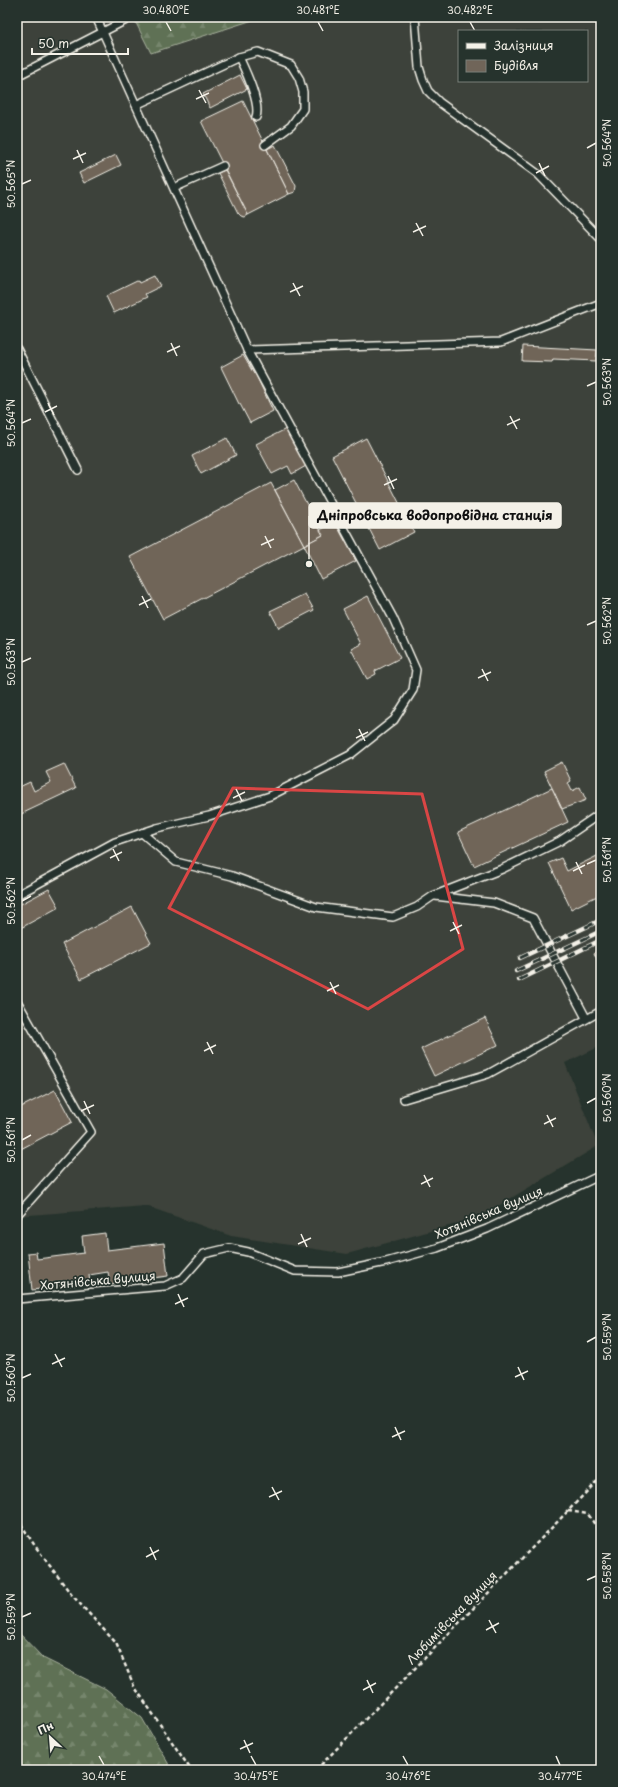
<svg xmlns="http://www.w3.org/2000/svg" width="618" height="1787" font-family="'Playpen Sans',sans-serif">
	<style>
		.built { fill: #3c423a; fill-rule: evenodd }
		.forest { fill: url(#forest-firs); stroke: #a9b19e }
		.building { fill: #706559; stroke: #f4f1e8 }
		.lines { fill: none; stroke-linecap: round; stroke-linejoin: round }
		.service-casing { stroke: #f4f1e8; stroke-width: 10 }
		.path { stroke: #f4f1e8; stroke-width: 2.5; stroke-dasharray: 4 3; stroke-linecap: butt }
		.service { stroke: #26332d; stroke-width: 7 }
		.rail-casing { stroke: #f4f1e8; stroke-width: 4.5 }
		.rail { stroke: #26332d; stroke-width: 3; stroke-dasharray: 9; stroke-linecap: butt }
		.marked { fill: none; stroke: #da4645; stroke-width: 3; stroke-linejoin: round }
		.ticks { fill: none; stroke: #f4f1e8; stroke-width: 1.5 }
		.labels { text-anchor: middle; stroke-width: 3.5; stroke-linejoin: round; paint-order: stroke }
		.street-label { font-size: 12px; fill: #f4f1e8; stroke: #26332d }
		.leader { fill: none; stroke: #f4f1e8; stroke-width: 1.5 }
		.callout-dot { fill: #f4f1e8; stroke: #26332d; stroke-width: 1.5 }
		.callout { fill: #f4f1e8; stroke: #f4f1e8; stroke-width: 1.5 }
		.callout-label { font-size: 13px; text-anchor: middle; font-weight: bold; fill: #111 }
		.neatline { fill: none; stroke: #f4f1e8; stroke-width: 1.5 }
		.ticks-label { font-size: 10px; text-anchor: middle; fill: #f4f1e8 }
	</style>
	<defs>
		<pattern id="forest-firs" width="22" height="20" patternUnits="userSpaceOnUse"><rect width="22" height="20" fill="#5e7154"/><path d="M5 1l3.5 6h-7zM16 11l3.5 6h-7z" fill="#76866d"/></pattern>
	</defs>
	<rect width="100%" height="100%" fill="#26332d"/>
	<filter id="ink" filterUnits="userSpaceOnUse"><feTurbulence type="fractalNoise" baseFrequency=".025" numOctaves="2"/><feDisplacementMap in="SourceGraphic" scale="8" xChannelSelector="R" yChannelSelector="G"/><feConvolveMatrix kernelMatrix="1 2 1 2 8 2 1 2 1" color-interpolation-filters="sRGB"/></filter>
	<g filter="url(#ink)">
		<!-- built -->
		<path class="built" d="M 17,17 L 601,17 L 601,1046 L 565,1063 L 598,1146 L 478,1218 L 347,1254 L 231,1236 L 146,1206 L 17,1216 ZM 459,31 L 587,31 L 587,81 L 459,81 Z"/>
		<!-- forest -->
		<g class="forest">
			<path d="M 133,17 L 270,17 L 259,18 L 151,53 Z"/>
			<path d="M 17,1631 L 43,1658 L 106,1689 L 142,1718 L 172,1770 L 17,1770 Z"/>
		</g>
		<!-- building -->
		<g class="building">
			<path d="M 240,75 L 247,89 L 210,108 L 203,94 Z"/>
			<path d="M 243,101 L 289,194 L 248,215 L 201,121 Z"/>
			<path d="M 275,145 L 296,186 L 295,192 L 289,194 L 267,149 Z"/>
			<path d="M 116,155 L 121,165 L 84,183 L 79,173 Z"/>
			<path d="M 225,170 L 248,215 L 245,217 L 241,216 L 238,213 L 218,173 Z"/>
			<path d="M 155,275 L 161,286 L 145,294 L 147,297 L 114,313 L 106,296 L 139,280 L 140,282 Z"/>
			<path d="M 523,346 L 597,350 L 596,361 L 553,359 L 552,362 L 522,361 Z"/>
			<path d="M 243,355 L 254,374 L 255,373 L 273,411 L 250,423 L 240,404 L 239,404 L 221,367 Z"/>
			<path d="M 286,429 L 306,466 L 292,474 L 288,466 L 272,474 L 256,444 Z"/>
			<path d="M 227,438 L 236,455 L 201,474 L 192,456 Z"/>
			<path d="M 366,438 L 414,532 L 380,550 L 332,456 Z"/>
			<path d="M 294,480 L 323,535 L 304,545 L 275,490 Z"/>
			<path d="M 271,483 L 304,545 L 163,619 L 130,557 Z"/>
			<path d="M 335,522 L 356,561 L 321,579 L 304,545 L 323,535 L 320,530 Z"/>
			<path d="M 305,594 L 314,610 L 279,628 L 270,611 Z"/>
			<path d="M 368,596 L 400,658 L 375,671 L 376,674 L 367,679 L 351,649 L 361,644 L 343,609 Z"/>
			<path d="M 562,762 L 571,781 L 568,783 L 572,791 L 580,787 L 586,800 L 562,809 L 544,771 Z"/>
			<path d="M 64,764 L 76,788 L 17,816 L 17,788 L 30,782 L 34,791 L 51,782 L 46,772 Z"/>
			<path d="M 552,788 L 568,822 L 474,866 L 458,832 Z"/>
			<path d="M 601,854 L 601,894 L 571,909 L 549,863 L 561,858 L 567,871 Z"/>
			<path d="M 49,889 L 59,907 L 17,930 L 17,906 Z"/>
			<path d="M 132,907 L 151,943 L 81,979 L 62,944 Z"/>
			<path d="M 601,949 L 601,967 L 594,953 Z"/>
			<path d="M 485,1018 L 498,1045 L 434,1076 L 421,1049 Z"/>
			<path d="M 55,1090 L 72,1122 L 17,1151 L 17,1109 Z"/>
			<path d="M 105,1233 L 107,1250 L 164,1243 L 168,1276 L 110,1284 L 108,1272 L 89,1275 L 90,1283 L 32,1290 L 28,1253 L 36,1252 L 37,1259 L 84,1253 L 82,1236 Z"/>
		</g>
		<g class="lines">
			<defs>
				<g id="service">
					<path d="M 415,17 L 419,67 L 423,80 L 428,91 L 439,102 L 538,174 L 601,239"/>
					<path d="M 239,57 C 245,70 261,103 256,117"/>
					<path d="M 17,76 L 132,17"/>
					<path d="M 136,105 L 239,57 L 258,52 L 291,65 L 299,78 L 303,92 L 303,109 L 291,126 L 265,145"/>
					<path d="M 174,188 L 223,166"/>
					<path d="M 17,349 L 78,470"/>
					<path d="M 247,350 L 501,342 L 601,303"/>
					<path d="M 142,833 L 176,862 L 232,876 L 316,907 L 393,917 L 417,907 L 433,896 L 502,869 L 560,841 L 601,813"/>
					<path d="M 17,895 L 115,842 L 157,828 L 209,816 L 270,796 L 350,755 L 394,720 L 413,690 L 416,670 L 393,618 L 247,350 L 96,17"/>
					<path d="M 435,896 L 494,903 L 533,918 L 586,1018"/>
					<path d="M 17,1001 L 91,1132 L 17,1215"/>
					<path d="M 404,1099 L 488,1074 L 601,1011"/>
					<path d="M 17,1299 L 165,1286 L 183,1278 L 204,1254 L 229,1248 L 248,1252 L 295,1271 L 338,1272 L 386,1262 L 437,1248 L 487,1229 L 601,1175"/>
				</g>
			</defs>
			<!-- service casing -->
			<use href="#service" class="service-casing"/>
			<!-- path -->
			<g class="path">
				<path d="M 568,1511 L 588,1514 L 601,1534"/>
				<path d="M 17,1518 L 35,1546 L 71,1594 L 116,1643 L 134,1686 L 191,1770"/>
				<path d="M 316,1770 L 601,1477"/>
			</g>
			<!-- service -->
			<use href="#service" class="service"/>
			<defs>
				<g id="rail">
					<path d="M 520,958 L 601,920"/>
					<path d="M 516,971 L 601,931"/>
					<path d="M 519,980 L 601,940"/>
				</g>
			</defs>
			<!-- rail casing -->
			<use href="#rail" class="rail-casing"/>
			<!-- rail -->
			<use href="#rail" class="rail"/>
		</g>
	</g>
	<!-- marked area -->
	<path class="marked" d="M 233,788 L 422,794 L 463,949 L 368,1009 L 169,908 Z"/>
	<!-- ticks -->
	<path class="ticks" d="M 166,22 L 171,31M 318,22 L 323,31M 470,22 L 475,31M 199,90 L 206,103M 196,99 L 209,93M 587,148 L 596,143M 77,150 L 83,163M 73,159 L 86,153M 539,163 L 545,176M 536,173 L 549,166M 22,184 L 31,180M 416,223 L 423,236M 413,232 L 426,226M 293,283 L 300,296M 290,292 L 303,286M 171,343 L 177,356M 167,352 L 180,346M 587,386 L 596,382M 48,403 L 54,415M 45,412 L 57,406M 510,416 L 517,429M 22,423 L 31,419M 507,425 L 520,419M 388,476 L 394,489M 384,485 L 397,479M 265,536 L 271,548M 261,545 L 274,539M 142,596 L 148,608M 139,605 L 151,599M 587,625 L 596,621M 22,662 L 31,658M 482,669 L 488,681M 478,678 L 491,672M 359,729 L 365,741M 356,738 L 368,732M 236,789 L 242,801M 233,798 L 245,792M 113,849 L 119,861M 110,858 L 122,852M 576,862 L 582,874M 587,864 L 596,860M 573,871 L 585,865M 22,901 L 31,896M 453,922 L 459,934M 450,931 L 462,925M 330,982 L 336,994M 327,991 L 339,985M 207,1042 L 213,1054M 204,1051 L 216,1045M 84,1101 L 90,1114M 587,1103 L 596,1098M 81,1111 L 94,1105M 547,1115 L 553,1127M 544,1124 L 556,1118M 22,1140 L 31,1135M 424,1175 L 430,1187M 421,1184 L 433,1178M 301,1234 L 307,1247M 298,1244 L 311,1238M 178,1294 L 184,1307M 175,1304 L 188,1298M 587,1342 L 596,1337M 55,1354 L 62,1367M 52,1364 L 65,1358M 518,1367 L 524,1380M 515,1377 L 528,1371M 22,1378 L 31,1374M 395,1427 L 401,1440M 392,1437 L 405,1431M 272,1487 L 279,1500M 269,1497 L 282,1491M 150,1547 L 156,1560M 146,1557 L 159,1550M 587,1580 L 596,1576M 22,1617 L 31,1613M 489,1620 L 496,1633M 486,1630 L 499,1623M 367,1680 L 373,1693M 363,1690 L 376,1683M 244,1740 L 250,1753M 240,1749 L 253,1743M 99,1756 L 104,1765M 251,1756 L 256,1765M 403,1756 L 408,1765M 556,1756 L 560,1765"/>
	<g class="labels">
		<!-- street labels -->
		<g class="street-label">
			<text transform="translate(489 1213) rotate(-23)" y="4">Хотянівська вулиця</text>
			<text transform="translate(98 1281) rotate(-5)" y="4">Хотянівська вулиця</text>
			<text transform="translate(452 1618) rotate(-46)" y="4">Любимівська вулиця</text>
		</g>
	</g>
	<!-- callouts -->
	<path class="leader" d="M309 564L309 516"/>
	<circle class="callout-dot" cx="309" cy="564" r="4"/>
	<rect class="callout" x="309" y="503" width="252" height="25" rx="4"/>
	<g class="callout-label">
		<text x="435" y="520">Дніпровська водопровідна станція</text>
	</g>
	<!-- margin -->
	<rect width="618" height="1787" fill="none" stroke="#26332d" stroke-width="44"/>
	<!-- legend -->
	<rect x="458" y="30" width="130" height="52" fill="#26332d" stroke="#787f78"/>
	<rect x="466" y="43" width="20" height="6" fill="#f4f1e8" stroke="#787f78"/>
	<text x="494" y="50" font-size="12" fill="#f4f1e8">Залізниця</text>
	<rect x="466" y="60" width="20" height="12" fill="#706559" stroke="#787f78"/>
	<text x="494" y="70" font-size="12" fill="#f4f1e8">Будівля</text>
	<!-- north arrow -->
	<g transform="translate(50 1737) rotate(334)" stroke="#26332d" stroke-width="3" paint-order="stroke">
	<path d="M0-3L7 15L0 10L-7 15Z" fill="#f4f1e8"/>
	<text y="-6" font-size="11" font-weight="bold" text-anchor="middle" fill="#f4f1e8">Пн</text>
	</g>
	<!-- scale -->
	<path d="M32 48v6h96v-6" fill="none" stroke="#f4f1e8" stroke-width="2"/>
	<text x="38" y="48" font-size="12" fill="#f4f1e8" stroke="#26332d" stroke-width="3" paint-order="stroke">50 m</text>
	<rect x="22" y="22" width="574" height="1743" class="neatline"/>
	<g class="ticks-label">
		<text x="166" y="14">30.480°E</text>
		<text x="318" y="14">30.481°E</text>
		<text x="470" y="14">30.482°E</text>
		<text transform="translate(607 143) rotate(-90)" y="4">50.564°N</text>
		<text transform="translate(11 184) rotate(-90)" y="4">50.565°N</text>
		<text transform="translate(607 382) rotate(-90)" y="4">50.563°N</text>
		<text transform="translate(11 423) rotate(-90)" y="4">50.564°N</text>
		<text transform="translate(607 621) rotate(-90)" y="4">50.562°N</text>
		<text transform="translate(11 662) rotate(-90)" y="4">50.563°N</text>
		<text transform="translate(607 860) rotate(-90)" y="4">50.561°N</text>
		<text transform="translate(11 901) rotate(-90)" y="4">50.562°N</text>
		<text transform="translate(607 1098) rotate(-90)" y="4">50.560°N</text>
		<text transform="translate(11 1140) rotate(-90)" y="4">50.561°N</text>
		<text transform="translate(607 1337) rotate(-90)" y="4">50.559°N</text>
		<text transform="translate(11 1378) rotate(-90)" y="4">50.560°N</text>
		<text transform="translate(607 1576) rotate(-90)" y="4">50.558°N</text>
		<text transform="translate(11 1617) rotate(-90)" y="4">50.559°N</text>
		<text x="104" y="1780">30.474°E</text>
		<text x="256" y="1780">30.475°E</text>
		<text x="408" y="1780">30.476°E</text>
		<text x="560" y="1780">30.477°E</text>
	</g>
</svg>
